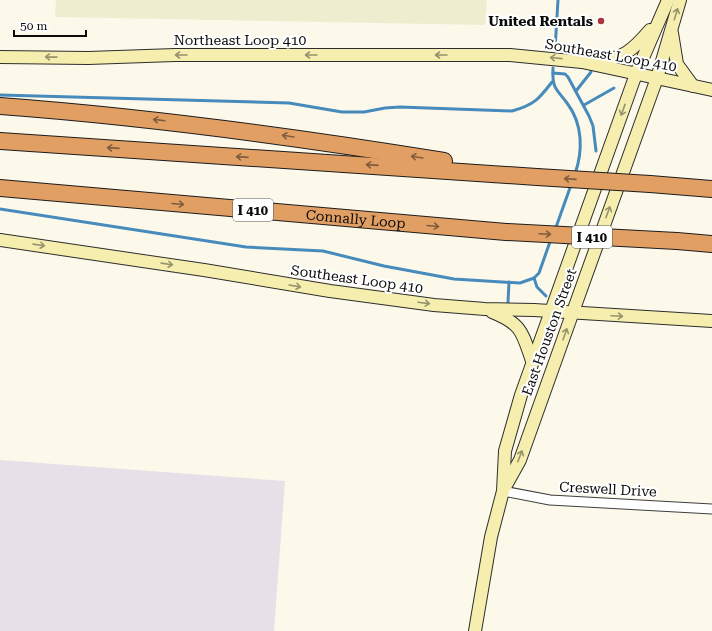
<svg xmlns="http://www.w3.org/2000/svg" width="712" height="631" font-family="'Roboto Serif',serif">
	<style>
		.industrial { fill: #e8e0e9 }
		.farmland { fill: #efedcf }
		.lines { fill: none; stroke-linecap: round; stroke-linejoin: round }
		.stream { stroke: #468bbb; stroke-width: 3 }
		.street-casing { stroke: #3e3e3e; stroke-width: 11 }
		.secondary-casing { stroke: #2d2d2d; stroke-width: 14 }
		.highway-casing { stroke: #1c1c1c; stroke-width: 18 }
		.street { stroke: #fff; stroke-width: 9 }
		.secondary { stroke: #f5eeae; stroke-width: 12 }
		.highway { stroke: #e29f64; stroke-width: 16 }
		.highway-bridge-casing { stroke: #1c1c1c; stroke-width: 18; stroke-linecap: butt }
		.highway-bridge { stroke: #e29f64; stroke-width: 16 }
		.oneway { stroke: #97936d }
		.oneway2 { stroke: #815c3c }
		.poi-dot { fill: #a83539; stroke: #fff; stroke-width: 1.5 }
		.labels { text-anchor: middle; stroke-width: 4; stroke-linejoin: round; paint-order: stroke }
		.shield { fill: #fff; stroke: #545454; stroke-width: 1 }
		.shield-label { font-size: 13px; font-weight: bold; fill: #0b0b0b }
		.poi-label { font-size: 14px; font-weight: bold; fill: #0b0b0b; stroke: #fff; text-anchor: end }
		.street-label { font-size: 14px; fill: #0b0b0b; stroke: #fff }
	</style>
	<rect width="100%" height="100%" fill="#fcf9eb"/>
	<!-- industrial -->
	<path class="industrial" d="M 0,460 L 285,481 L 274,631 L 0,631 Z"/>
	<!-- farmland -->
	<path class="farmland" d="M 56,0 L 487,0 L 485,25 L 55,17 Z"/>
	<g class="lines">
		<!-- stream -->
		<g class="stream">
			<path d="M 555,50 L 558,0"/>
			<path d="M 553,68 C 552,89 556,88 567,103 C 583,124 583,151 575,174"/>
			<path d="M 553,73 L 565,74 L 568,77 L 589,116 L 593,126 L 596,151"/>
			<path d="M 576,91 L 591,72"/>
			<path d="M 0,95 L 289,103 L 342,112 L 364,112 L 385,108 L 400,107 L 512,111 C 534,105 539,99 552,82"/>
			<path d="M 584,105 L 614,88"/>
			<path d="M 0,209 L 246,247 L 323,251 L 384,266 L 454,279 L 520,283 L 534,278 L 539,273 L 551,239"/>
			<path d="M 555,230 L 571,185"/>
			<path d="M 534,278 L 537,287 L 546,296"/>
			<path d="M 508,302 L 509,282"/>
		</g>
		<defs>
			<path id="street" d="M 503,491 L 550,500 L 712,509"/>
			<g id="secondary">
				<path d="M 672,33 L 677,64 L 693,86"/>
				<path d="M 0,57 L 88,58 L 175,55 L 510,55 L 582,62 L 712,90"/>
				<path d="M 596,61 C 622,60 633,50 650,30"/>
				<path d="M 0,240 L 204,270 L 330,291 L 434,305 L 485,309 L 534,310 L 712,321"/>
				<path d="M 492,312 C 522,324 522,332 532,361"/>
				<path d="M 505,487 L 520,460 L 565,334 L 657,78 L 680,0"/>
				<path d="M 475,631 L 491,537 L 503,491 L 505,451 L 521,395 L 636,74 L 668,0"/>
			</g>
			<g id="highway">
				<path d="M 0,106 C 149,117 296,137 444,161"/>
				<path d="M 0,141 L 537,177"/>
				<path d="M 650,184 L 712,189"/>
				<path id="s1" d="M 0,188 L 506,232"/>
				<path d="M 677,241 L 712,244"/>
			</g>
		</defs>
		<!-- street casing -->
		<use href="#street" class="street-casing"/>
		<!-- secondary casing -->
		<use href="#secondary" class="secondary-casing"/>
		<!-- highway casing -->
		<use href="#highway" class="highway-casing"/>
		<!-- street -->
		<use href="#street" class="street"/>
		<!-- secondary -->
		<use href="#secondary" class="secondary"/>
		<!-- highway -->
		<use href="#highway" class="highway"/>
		<defs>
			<g id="highway-bridge">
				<path d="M 537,177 L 650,184"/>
				<path d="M 506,232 L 677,241"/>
			</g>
		</defs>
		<!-- highway-bridge casing -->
		<use href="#highway-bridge" class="highway-bridge-casing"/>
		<!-- highway-bridge -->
		<use href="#highway-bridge" class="highway-bridge"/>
	</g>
	<!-- one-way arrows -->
	<defs><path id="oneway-shaft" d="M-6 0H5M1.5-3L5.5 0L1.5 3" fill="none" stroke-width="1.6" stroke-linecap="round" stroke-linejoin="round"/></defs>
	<g class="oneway">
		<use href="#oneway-shaft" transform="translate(676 14) rotate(-73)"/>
		<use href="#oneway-shaft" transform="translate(181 55) rotate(180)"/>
		<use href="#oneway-shaft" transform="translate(311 55) rotate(180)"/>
		<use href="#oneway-shaft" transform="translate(441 55) rotate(-180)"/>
		<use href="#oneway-shaft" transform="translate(51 57) rotate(-179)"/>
		<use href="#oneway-shaft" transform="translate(556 58) rotate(-174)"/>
		<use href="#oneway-shaft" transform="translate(623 110) rotate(110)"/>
		<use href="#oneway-shaft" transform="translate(608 212) rotate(-70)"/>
		<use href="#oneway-shaft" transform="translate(39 245) rotate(8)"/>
		<use href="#oneway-shaft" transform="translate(167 264) rotate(8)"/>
		<use href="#oneway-shaft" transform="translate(295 286) rotate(10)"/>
		<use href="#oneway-shaft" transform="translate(424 303) rotate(7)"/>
		<use href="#oneway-shaft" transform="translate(617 316) rotate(3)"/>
		<use href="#oneway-shaft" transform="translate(565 334) rotate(-71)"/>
		<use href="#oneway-shaft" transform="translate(520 456) rotate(-69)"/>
	</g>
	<g class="oneway2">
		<use href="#oneway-shaft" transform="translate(159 120) rotate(-173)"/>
		<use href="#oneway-shaft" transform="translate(288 136) rotate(-171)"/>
		<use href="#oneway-shaft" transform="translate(113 148) rotate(-176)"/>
		<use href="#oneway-shaft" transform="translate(242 157) rotate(-176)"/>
		<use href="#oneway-shaft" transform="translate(417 157) rotate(-171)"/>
		<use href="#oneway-shaft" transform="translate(372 165) rotate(-176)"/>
		<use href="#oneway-shaft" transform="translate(570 179) rotate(-176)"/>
		<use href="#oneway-shaft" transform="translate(178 204) rotate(5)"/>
		<use href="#oneway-shaft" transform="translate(433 226) rotate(5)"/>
		<use href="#oneway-shaft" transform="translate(545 234) rotate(3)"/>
	</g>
	<!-- markers -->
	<circle class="poi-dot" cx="601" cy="21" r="4"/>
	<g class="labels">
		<!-- shield labels -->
		<g class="shield">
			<rect x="233" y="199" width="40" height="22" rx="3"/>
			<rect x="572" y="226" width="40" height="22" rx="3"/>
		</g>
		<g class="shield-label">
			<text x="253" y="215">I 410</text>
			<text x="592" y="242">I 410</text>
		</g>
		<!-- poi labels -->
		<g class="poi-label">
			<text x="593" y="26">United Rentals</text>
		</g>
		<!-- street labels -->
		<g class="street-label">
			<text x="240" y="45">Northeast Loop 410</text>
			<text transform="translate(611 55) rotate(10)" y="5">Southeast Loop 410</text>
			<text dy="5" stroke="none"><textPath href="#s1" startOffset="357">Connally Loop</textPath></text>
			<text transform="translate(357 279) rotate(8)" y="5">Southeast Loop 410</text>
			<text transform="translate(549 332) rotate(-70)" y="5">East Houston Street</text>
			<text transform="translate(608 489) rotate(3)" y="5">Creswell Drive</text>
		</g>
	</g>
	<!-- scale -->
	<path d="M14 30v6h72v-6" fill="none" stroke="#0b0b0b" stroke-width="2"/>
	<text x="20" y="30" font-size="12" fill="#0b0b0b" stroke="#ffffff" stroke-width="3" paint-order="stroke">50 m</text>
</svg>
